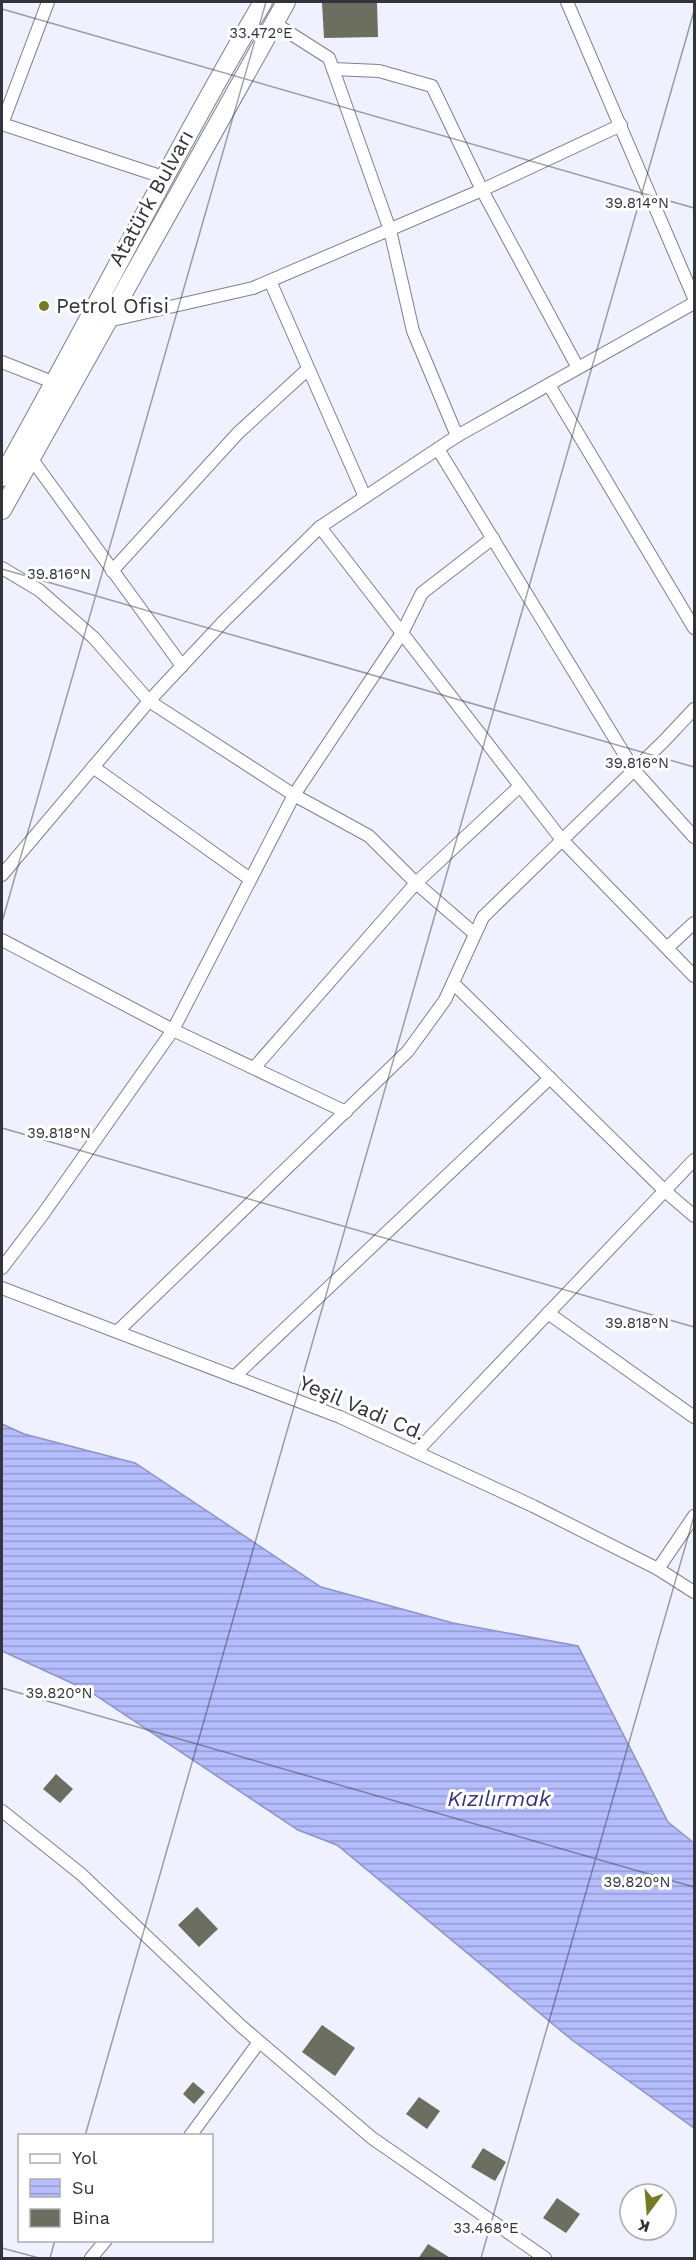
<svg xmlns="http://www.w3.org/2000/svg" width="696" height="2260" font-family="'Work Sans',sans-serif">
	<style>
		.water { fill: url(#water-rules); stroke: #8e94c3; stroke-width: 1.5 }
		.building { fill: #6c6e60 }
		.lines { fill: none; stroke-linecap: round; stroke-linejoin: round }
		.minor-casing { stroke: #7e808e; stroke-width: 14 }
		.secondary-casing { stroke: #7e808e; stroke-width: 20 }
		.minor { stroke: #fff; stroke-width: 12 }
		.secondary { stroke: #fff; stroke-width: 18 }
		.ticks { fill: none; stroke: #333339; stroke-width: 1.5; stroke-opacity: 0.45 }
		.poi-dot { fill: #757a23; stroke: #fff; stroke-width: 2 }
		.labels { text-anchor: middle; stroke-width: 6; stroke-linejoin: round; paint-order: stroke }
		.street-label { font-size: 21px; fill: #333339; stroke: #fff }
		.poi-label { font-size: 21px; fill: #333339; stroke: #fff; text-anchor: start }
		.water-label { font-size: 22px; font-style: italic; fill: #35347f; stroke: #fff }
		.ticks-label { font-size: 15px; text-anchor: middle; fill: #333339; stroke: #fff; stroke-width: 6; stroke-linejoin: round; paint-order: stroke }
	</style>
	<defs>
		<pattern id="water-rules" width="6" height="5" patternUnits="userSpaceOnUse" patternTransform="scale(1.5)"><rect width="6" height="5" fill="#b5bdfe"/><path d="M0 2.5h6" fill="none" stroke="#949acf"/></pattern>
	</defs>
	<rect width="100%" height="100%" fill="#eff1fe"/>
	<!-- water -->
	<path class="water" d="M 2,1424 L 24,1434 L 135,1463 L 321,1587 L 453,1623 L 578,1646 L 668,1822 L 694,1843 L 694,2128 L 572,2040 L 337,1845 L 298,1830 L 89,1691 L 2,1651 Z"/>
	<!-- building -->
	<g class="building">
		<path d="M 322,2 L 377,2 L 378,37 L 324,38 Z"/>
		<path d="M 56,1774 L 73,1789 L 60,1803 L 43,1789 Z"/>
		<path d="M 197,1907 L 218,1929 L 199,1947 L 178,1925 Z"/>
		<path d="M 322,2025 L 355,2048 L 335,2076 L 302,2052 Z"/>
		<path d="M 193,2082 L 205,2092 L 194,2104 L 183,2094 Z"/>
		<path d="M 419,2097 L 440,2111 L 427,2129 L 406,2114 Z"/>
		<path d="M 483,2148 L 506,2162 L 495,2181 L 471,2167 Z"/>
		<path d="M 557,2198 L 580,2214 L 566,2233 L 543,2218 Z"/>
		<path d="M 428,2244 L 452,2259 L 418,2259 Z"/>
	</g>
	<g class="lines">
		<defs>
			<g id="minor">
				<path d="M 567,2 L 694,298"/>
				<path d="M 274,23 L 329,58 L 390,230 L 413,331 L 457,436"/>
				<path d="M 333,69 L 379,71 L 432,86 L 482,190 L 578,368"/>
				<path d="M 2,124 L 163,177"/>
				<path d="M 2,124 L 48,2"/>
				<path d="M 270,281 L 365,497"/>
				<path d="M 108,321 L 253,288 L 482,190 L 621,125"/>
				<path d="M 2,362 L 55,383"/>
				<path d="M 549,385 L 694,628"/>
				<path d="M 438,449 L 634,770 L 694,837"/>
				<path d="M 31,458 L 182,666"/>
				<path d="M 320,527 L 562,840 L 694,976"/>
				<path d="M 2,568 L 39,590 L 94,638 L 149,701 L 294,795 L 369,836 L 416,883 L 475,934"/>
				<path d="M 112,571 L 238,433 L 308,369"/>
				<path d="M 93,767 L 250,879"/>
				<path d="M 2,875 L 149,701 L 223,622 L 320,527 L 457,436 L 694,303"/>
				<path d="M 2,940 L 173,1030 L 346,1112"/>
				<path d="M 667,948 L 694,923"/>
				<path d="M 453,983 L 665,1191 L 694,1216"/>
				<path d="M 254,1068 L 416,883 L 520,786"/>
				<path d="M 2,1268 L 43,1214 L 173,1030 L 294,795 L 402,633 L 422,593 L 493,538"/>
				<path d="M 2,1288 L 340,1417 L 533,1506 L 658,1569 L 694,1592"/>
				<path d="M 548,1313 L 694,1417"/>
				<path d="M 118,1331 L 408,1051 L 445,1000 L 483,917 L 664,741 L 694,709"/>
				<path d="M 234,1377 L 550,1078"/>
				<path d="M 416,1452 L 694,1160"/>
				<path d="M 658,1569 L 694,1516"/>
				<path d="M 2,1811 L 81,1874 L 241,2026 L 372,2138 L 545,2258"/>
				<path d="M 190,2136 L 259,2042"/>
				<path d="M 91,2258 L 106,2240"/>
			</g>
			<g id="secondary">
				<path d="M 2,477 C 91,320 171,158 263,2"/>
				<path d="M 2,510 L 286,2"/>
			</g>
		</defs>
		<!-- minor casing -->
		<use href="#minor" class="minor-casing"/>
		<!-- secondary casing -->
		<use href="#secondary" class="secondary-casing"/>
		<!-- minor -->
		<use href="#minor" class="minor"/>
		<!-- secondary -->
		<use href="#secondary" class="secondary"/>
	</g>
	<!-- ticks -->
	<path class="ticks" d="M 2,9 L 694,208M 2,569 L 694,767M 2,922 L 266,2M 2,1128 L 694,1327M 2,1688 L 694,1887M 85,2136 L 694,11M 2,2248 L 39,2258M 50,2258 L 55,2240M 481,2258 L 694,1516"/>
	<!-- markers -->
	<circle class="poi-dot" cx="44" cy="306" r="6"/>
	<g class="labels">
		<!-- street labels -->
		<g class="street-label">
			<text transform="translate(151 198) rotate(-61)" y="7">Atatürk Bulvarı</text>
			<text transform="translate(362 1408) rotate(23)" y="7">Yeşil Vadi Cd.</text>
		</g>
		<!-- poi labels -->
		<g class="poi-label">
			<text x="56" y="313">Petrol Ofisi</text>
		</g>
		<!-- water labels -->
		<g class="water-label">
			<text x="499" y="1806">Kızılırmak</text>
		</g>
	</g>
	<g class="ticks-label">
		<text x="261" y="38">33.472°E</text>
		<text x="637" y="208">39.814°N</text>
		<text x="59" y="579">39.816°N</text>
		<text x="637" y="768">39.816°N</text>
		<text x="59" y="1138">39.818°N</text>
		<text x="637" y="1328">39.818°N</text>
		<text x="59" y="1698">39.820°N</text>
		<text x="637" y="1887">39.820°N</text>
		<text x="486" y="2233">33.468°E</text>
	</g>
	<!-- border -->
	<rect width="696" height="2260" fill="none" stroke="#333339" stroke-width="6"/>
	<!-- legend -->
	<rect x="18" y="2134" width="195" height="108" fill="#ffffff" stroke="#adadb0" stroke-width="1.5"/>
	<rect x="30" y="2154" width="30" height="9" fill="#ffffff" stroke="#adadb0" stroke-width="1.5"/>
	<text x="72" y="2164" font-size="18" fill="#333339">Yol</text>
	<rect x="30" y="2179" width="30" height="18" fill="url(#water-rules)" stroke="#adadb0" stroke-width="1.5"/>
	<text x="72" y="2194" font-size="18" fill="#333339">Su</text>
	<rect x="30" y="2209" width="30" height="18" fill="#6c6e60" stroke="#adadb0" stroke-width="1.5"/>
	<text x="72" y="2224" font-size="18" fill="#333339">Bina</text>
	<!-- north arrow -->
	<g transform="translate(648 2212) rotate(196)"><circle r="28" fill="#ffffff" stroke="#adadb0" stroke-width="1.5"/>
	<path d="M0-4.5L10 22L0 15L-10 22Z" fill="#757a23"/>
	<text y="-9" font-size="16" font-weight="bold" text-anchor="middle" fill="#333339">K</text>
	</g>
</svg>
